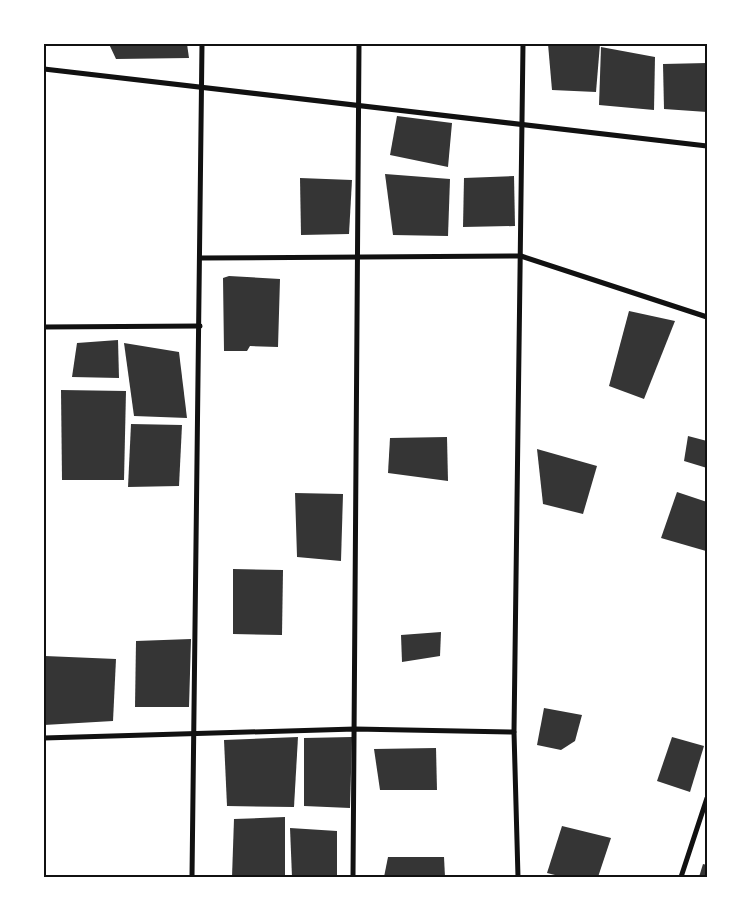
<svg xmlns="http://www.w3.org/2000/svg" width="751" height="921" font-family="'Open Sans',sans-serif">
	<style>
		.building { fill: #353535 }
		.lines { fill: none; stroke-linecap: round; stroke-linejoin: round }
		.minor { stroke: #111; stroke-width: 5 }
		.neatline { fill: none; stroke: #111; stroke-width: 2 }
	</style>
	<rect width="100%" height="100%" fill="#fff"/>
	<!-- building -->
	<g class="building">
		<path d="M 109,44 L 187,44 L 189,58 L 116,59 Z"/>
		<path d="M 548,44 L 600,44 L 596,92 L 552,90 Z"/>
		<path d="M 601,47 L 655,57 L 654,110 L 599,105 Z"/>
		<path d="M 707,63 L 707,112 L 664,109 L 663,64 Z"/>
		<path d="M 397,116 L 452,123 L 448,167 L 390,155 Z"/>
		<path d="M 385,174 L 450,179 L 448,236 L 393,235 Z"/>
		<path d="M 514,176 L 515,226 L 463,227 L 464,178 Z"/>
		<path d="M 300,178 L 352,180 L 349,234 L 301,235 Z"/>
		<path d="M 229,276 L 280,279 L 278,347 L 250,346 L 247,351 L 224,351 L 223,278 Z"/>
		<path d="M 629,311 L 675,321 L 644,399 L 609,386 Z"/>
		<path d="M 118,340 L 119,378 L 72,377 L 77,343 Z"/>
		<path d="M 124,343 L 179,352 L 187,418 L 134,416 Z"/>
		<path d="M 61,390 L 126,391 L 124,480 L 62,480 Z"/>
		<path d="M 131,424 L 182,425 L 179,486 L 128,487 Z"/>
		<path d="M 688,436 L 707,441 L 707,468 L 684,461 Z"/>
		<path d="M 447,437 L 448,481 L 388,473 L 390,438 Z"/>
		<path d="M 537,449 L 597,466 L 583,514 L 543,504 Z"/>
		<path d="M 677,492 L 707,502 L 707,546 L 706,551 L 661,538 Z"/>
		<path d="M 295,493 L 343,494 L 341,561 L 297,557 Z"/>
		<path d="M 233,569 L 283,570 L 282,635 L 233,634 Z"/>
		<path d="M 441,632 L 440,656 L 402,662 L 401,635 Z"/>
		<path d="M 191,639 L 189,707 L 135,707 L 136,641 Z"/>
		<path d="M 45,656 L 116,659 L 113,721 L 44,725 Z"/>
		<path d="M 544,708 L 582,715 L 575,741 L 561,750 L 537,745 Z"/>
		<path d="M 298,737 L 294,807 L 227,806 L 224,740 Z"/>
		<path d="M 352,737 L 350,808 L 304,806 L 304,738 Z"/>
		<path d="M 672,737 L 704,746 L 690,792 L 657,781 Z"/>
		<path d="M 436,748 L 437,790 L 380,790 L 374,749 Z"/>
		<path d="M 285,817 L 285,877 L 232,877 L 234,819 Z"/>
		<path d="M 562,826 L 611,838 L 598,877 L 563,877 L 547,873 Z"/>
		<path d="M 290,828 L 337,831 L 337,877 L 292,877 Z"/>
		<path d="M 388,857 L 444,857 L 445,877 L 384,877 Z"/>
		<path d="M 703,864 L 707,865 L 707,877 L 699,877 Z"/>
	</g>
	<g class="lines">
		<!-- minor -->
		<g class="minor">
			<path d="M 44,69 L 707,146"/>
			<path d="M 200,258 L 521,256 L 707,317"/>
			<path d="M 44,327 L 200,326"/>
			<path d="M 44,738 L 355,729 L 514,732"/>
			<path d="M 192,877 L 202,44"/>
			<path d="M 353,877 L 359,44"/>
			<path d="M 518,877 L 514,732 L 523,44"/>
			<path d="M 681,877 L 707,798"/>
		</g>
	</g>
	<!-- border -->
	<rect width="751" height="921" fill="none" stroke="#ffffff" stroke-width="90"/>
	<rect x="45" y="45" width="661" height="831" class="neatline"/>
</svg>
